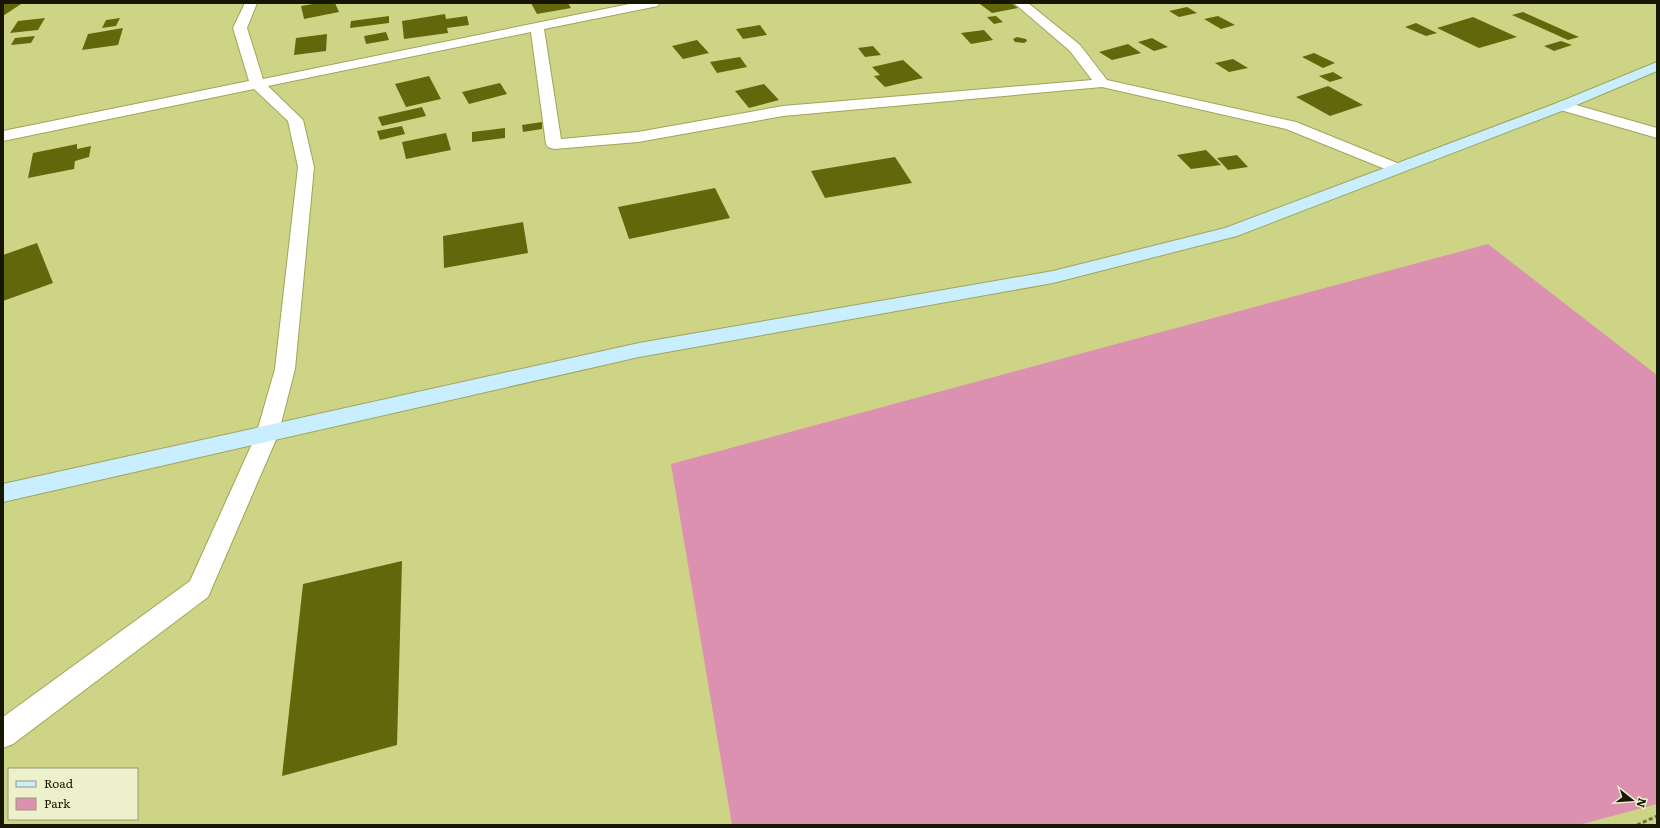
<svg xmlns="http://www.w3.org/2000/svg" width="1660" height="828" font-family="Literata,serif">
	<style>
		.green { fill: #dc91b1 }
		.building { fill: #63670b }
		.lines { fill: none; stroke-linecap: round; stroke-linejoin: round }
		.street-casing { stroke: #a0a558; stroke-width: 2 }
		.secondary-casing { stroke: #a0a558; stroke-width: 2 }
		.path { stroke: #6f7240; stroke-width: 3; stroke-dasharray: 4 2.5; stroke-linecap: butt }
		.street { fill: #fff; fill-rule: evenodd }
		.secondary { fill: #c8eeff; fill-rule: evenodd }
	</style>
	<rect width="100%" height="100%" fill="#ced485"/>
	<!-- green -->
	<path class="green" d="M 1488,244 L 1657,375 L 1657,804 L 1579,825 L 732,825 L 671,464 Z"/>
	<!-- building -->
	<g class="building">
		<path d="M 319,3 L 335,3 L 339,12 L 304,19 L 301,6 Z"/>
		<path d="M 531,3 L 568,3 L 571,8 L 537,14 Z"/>
		<path d="M 985,3 L 1011,3 L 1018,8 L 992,13 L 980,4 Z"/>
		<path d="M 3,4 L 21,4 L 3,16 Z"/>
		<path d="M 1187,7 L 1197,13 L 1179,17 L 1169,11 Z"/>
		<path d="M 1523,12 L 1579,37 L 1568,40 L 1512,15 Z"/>
		<path d="M 445,14 L 446,19 L 467,16 L 469,25 L 447,28 L 448,33 L 404,39 L 402,21 Z"/>
		<path d="M 389,16 L 389,23 L 350,28 L 351,21 Z"/>
		<path d="M 996,16 L 1003,22 L 994,24 L 987,17 Z"/>
		<path d="M 1218,16 L 1235,25 L 1221,29 L 1204,19 Z"/>
		<path d="M 1473,17 L 1517,37 L 1479,48 L 1437,28 Z"/>
		<path d="M 45,18 L 38,30 L 10,33 L 18,21 Z"/>
		<path d="M 120,18 L 116,26 L 102,28 L 106,20 Z"/>
		<path d="M 1416,23 L 1437,33 L 1426,36 L 1405,27 Z"/>
		<path d="M 760,25 L 767,35 L 743,39 L 736,29 Z"/>
		<path d="M 123,28 L 118,45 L 82,50 L 88,34 Z"/>
		<path d="M 984,30 L 993,40 L 971,44 L 961,33 Z"/>
		<path d="M 386,32 L 389,40 L 366,44 L 364,36 Z"/>
		<path d="M 327,34 L 326,51 L 294,55 L 296,38 Z"/>
		<path d="M 35,36 L 31,43 L 11,45 L 15,38 Z"/>
		<path d="M 1017,37 L 1026,39 L 1027,41 L 1024,43 L 1015,42 L 1013,39 Z"/>
		<path d="M 1152,38 L 1168,47 L 1154,51 L 1138,42 Z"/>
		<path d="M 697,40 L 709,53 L 683,59 L 672,46 Z"/>
		<path d="M 1561,41 L 1572,45 L 1554,51 L 1544,46 Z"/>
		<path d="M 1128,44 L 1141,53 L 1112,60 L 1099,52 Z"/>
		<path d="M 873,46 L 881,55 L 865,57 L 858,48 Z"/>
		<path d="M 1314,53 L 1335,63 L 1323,68 L 1302,57 Z"/>
		<path d="M 740,57 L 747,67 L 717,73 L 710,62 Z"/>
		<path d="M 1233,59 L 1248,68 L 1229,72 L 1215,63 Z"/>
		<path d="M 903,60 L 923,78 L 885,87 L 874,76 L 880,75 L 872,67 Z"/>
		<path d="M 1333,72 L 1343,78 L 1330,82 L 1319,76 Z"/>
		<path d="M 429,76 L 441,99 L 406,107 L 395,84 Z"/>
		<path d="M 500,83 L 507,94 L 469,104 L 462,92 Z"/>
		<path d="M 764,84 L 779,100 L 749,108 L 735,91 Z"/>
		<path d="M 1328,86 L 1363,105 L 1330,116 L 1296,97 Z"/>
		<path d="M 422,107 L 426,116 L 382,126 L 378,117 Z"/>
		<path d="M 542,122 L 542,129 L 523,132 L 522,125 Z"/>
		<path d="M 402,126 L 405,134 L 380,140 L 377,131 Z"/>
		<path d="M 505,128 L 505,138 L 472,142 L 472,132 Z"/>
		<path d="M 446,133 L 451,150 L 406,159 L 402,142 Z"/>
		<path d="M 77,144 L 77,149 L 91,146 L 89,157 L 75,161 L 74,169 L 28,178 L 33,153 Z"/>
		<path d="M 1206,150 L 1221,165 L 1191,169 L 1177,155 Z"/>
		<path d="M 1237,155 L 1248,167 L 1228,170 L 1217,158 Z"/>
		<path d="M 895,157 L 912,183 L 825,198 L 811,171 Z"/>
		<path d="M 715,188 L 730,218 L 629,239 L 618,207 Z"/>
		<path d="M 523,222 L 528,253 L 444,268 L 443,236 Z"/>
		<path d="M 37,243 L 53,283 L 3,301 L 3,255 Z"/>
		<path d="M 402,561 L 397,745 L 282,776 L 303,584 Z"/>
	</g>
	<g class="lines">
		<defs>
			<g id="street">
				<path d="M 245,3 L 257,3 L 247,28 L 263,79 L 634,3 L 659,3 L 658,6 L 653,7 L 544,29 L 561,139 L 638,132 L 783,106 L 1092,80 L 1070,51 L 1014,3 L 1028,3 L 1080,45 L 1107,80 L 1296,122 L 1402,165 L 1404,168 L 1402,171 L 1396,173 L 1390,171 L 1286,129 L 1102,87 L 783,116 L 638,142 L 554,149 L 548,147 L 546,144 L 531,32 L 268,86 L 303,120 L 314,167 L 295,369 L 278,435 L 208,597 L 13,744 L 3,748 L 3,717 L 190,581 L 256,435 L 275,369 L 298,167 L 288,121 L 254,89 L 3,141 L 3,131 L 249,81 L 233,28 Z"/>
				<path d="M 1562,101 L 1657,128 L 1657,138 L 1557,109 L 1554,106 L 1557,103 Z"/>
			</g>
			<path id="secondary" d="M 1657,62 L 1657,71 L 1567,109 L 1237,236 L 1053,283 L 639,357 L 3,502 L 3,484 L 639,343 L 1053,271 L 1225,228 L 1557,103 Z"/>
		</defs>
		<!-- street casing -->
		<use href="#street" class="street-casing"/>
		<!-- secondary casing -->
		<use href="#secondary" class="secondary-casing"/>
		<!-- path -->
		<path class="path" d="M 1637,825 L 1657,816"/>
		<!-- street -->
		<use href="#street" class="street"/>
		<!-- secondary -->
		<use href="#secondary" class="secondary"/>
	</g>
	<!-- border -->
	<rect width="1660" height="828" fill="none" stroke="#161700" stroke-width="8"/>
	<!-- legend -->
	<rect x="8" y="768" width="130" height="52" fill="#edf1cb" stroke="#979a7a"/>
	<rect x="16" y="781" width="20" height="6" fill="#c8eeff" stroke="#979a7a"/>
	<text x="44" y="788" font-size="12" fill="#161700">Road</text>
	<rect x="16" y="798" width="20" height="12" fill="#dc91b1" stroke="#979a7a"/>
	<text x="44" y="808" font-size="12" fill="#161700">Park</text>
	<!-- north arrow -->
	<g transform="translate(1632 800) rotate(107)" stroke="#edf1cb" stroke-width="3" paint-order="stroke">
	<path d="M0-3L7 15L0 10L-7 15Z" fill="#161700"/>
	<text y="-6" font-size="11" font-weight="bold" text-anchor="middle" fill="#161700">N</text>
	</g>
</svg>
